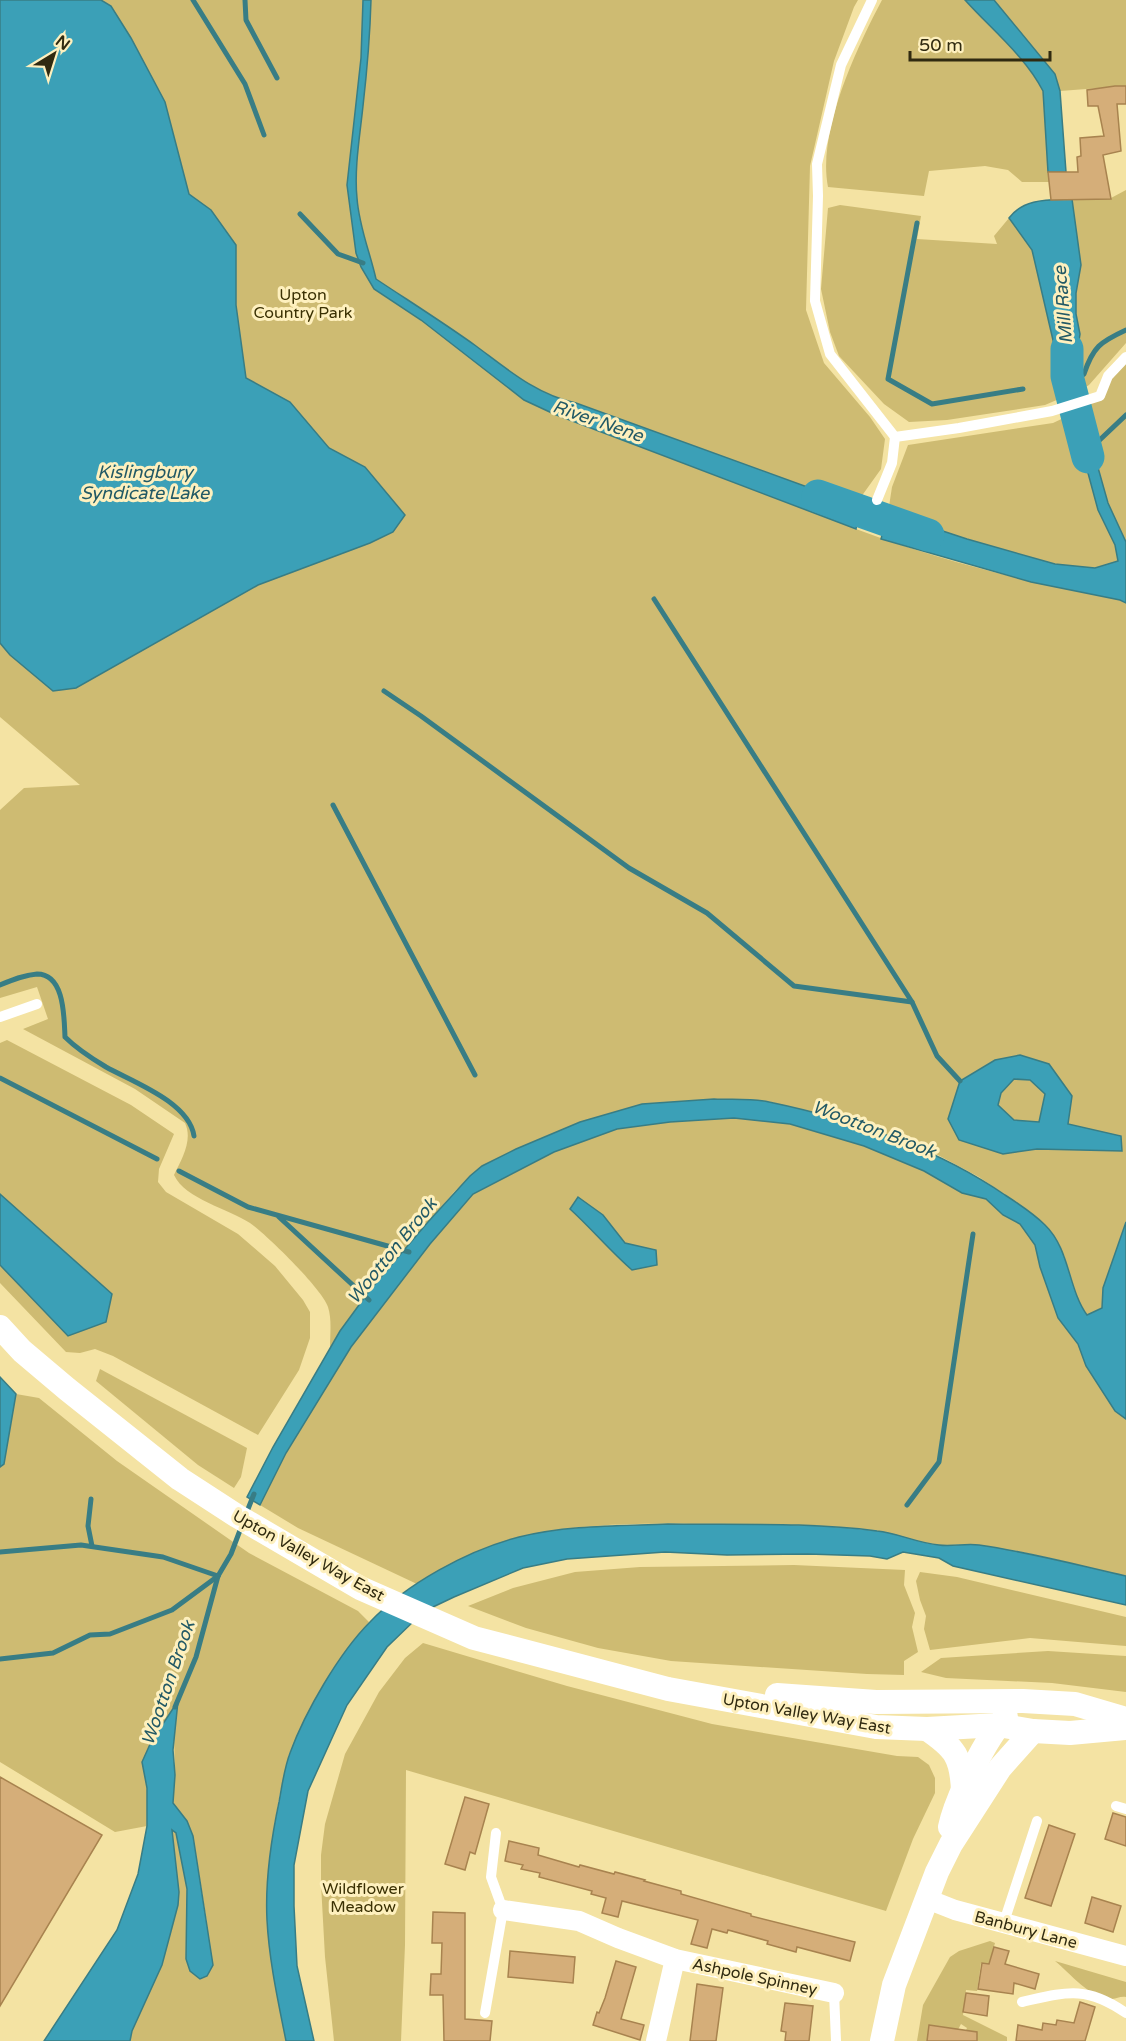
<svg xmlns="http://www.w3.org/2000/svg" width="1126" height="2041" font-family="'Varela Round',sans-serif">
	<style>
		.green { fill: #cebb72; fill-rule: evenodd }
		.water { fill: #3ba0b7; stroke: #387d85; stroke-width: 1.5; fill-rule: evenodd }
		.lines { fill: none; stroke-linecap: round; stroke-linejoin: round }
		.stream { stroke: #387d85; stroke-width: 5 }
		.river { stroke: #3ba0b7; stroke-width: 33 }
		.building { fill: #d5ae79; stroke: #a8834f; stroke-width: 1.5 }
		.service { stroke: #fff; stroke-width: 10 }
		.minor { stroke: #fff; stroke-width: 20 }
		.tertiary { stroke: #fff; stroke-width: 24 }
		.labels { text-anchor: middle; stroke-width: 6; stroke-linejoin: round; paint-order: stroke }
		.park-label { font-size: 16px; fill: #3a3003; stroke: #fef0be }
		.street-label { font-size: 16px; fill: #302a10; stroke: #fef0be }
		.water-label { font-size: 18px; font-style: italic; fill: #225965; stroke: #fef0be }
	</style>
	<rect width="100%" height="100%" fill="#f4e3a3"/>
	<!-- green -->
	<g class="green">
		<path d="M 0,0 L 858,0 L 854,7 L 834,61 L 810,166 L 806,310 L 824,363 L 870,417 L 885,439 L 881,469 L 861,497 L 856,529 C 941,561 1031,583 1120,600 L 1126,603 L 1126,1222 L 1103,1288 L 1102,1309 L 1087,1315 L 1079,1304 L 1064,1255 L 1014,1201 L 979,1177 L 936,1154 L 869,1128 L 767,1101 L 714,1099 L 642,1104 L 482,1166 L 454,1192 L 370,1290 L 340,1331 L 330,1348 C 330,1335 332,1319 328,1307 C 323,1290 266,1234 250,1223 C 229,1209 185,1199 174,1175 C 182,1159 193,1140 185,1123 L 135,1089 L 23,1029 L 48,1019 L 37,987 L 0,998 L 0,810 L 24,788 L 80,785 L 0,717 ZM 1020,1055 L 1049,1064 L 1068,1124 L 1120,1136 L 1122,1150 L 1037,1149 L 1003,1154 L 960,1081 L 995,1060 Z"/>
		<path d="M 882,0 L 965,0 C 992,29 1025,56 1043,91 L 1049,182 L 1022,182 L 1008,170 L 985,166 L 929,171 L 924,196 L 828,187 C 817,132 856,49 882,0 Z"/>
		<path d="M 994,0 L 1126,0 L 1126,86 L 1060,91 L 1055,74 Z"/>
		<path d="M 1126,190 L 1126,343 L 1089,385 L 1078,392 L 1075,366 L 1080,334 L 1076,314 L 1072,199 L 1111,198 Z"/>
		<path d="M 840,205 L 921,216 L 917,239 L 997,244 L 994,236 L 1009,218 L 1032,250 L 1066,396 L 1045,405 L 947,420 L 909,422 L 884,404 L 839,356 L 830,332 L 821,289 L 828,208 Z"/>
		<path d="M 1126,357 L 1126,558 L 1101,506 L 1074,403 L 1100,396 Z"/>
		<path d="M 1072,414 L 1098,510 L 1115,545 L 1118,561 L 1095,568 L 1055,564 L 966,539 L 888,513 L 892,487 L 908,445 L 1053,423 Z"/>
		<path d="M 7,1040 L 131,1105 L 174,1134 L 159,1169 L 158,1182 L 166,1192 L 238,1234 L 275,1266 L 303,1300 L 310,1312 L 310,1338 L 299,1370 L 258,1435 L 113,1356 L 95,1349 L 80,1353 L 66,1352 L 0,1283 L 0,1265 L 68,1336 L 112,1294 L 0,1195 L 0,1043 Z"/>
		<path d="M 1014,1079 L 1030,1080 L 1045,1094 L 1039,1122 L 1014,1120 L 997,1105 L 1001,1093 Z"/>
		<path d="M 734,1118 L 790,1124 L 864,1146 L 924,1171 L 962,1193 L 986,1199 L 1003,1215 L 1020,1224 L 1035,1245 L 1040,1267 L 1058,1318 L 1078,1344 L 1086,1366 L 1115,1411 L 1126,1419 L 1126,1576 C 1076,1565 1026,1550 975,1545 C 963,1543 951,1546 939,1545 C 917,1544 899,1533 877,1531 C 833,1525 787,1526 742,1525 C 669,1524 592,1520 520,1537 C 484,1546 448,1564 417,1584 L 298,1528 L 260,1505 L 286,1453 L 351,1347 L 430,1244 L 473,1194 L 554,1152 L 617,1129 L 670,1122 Z"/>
		<path d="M 100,1369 L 247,1448 L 241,1477 L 234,1488 L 198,1465 L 96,1381 Z"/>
		<path d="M 16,1394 L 39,1398 L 117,1461 L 249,1553 L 358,1611 L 369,1622 L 324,1684 L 303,1723 L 289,1754 L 280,1793 L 274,1826 L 270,1954 L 286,2041 L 130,2041 L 132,2031 L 162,1965 L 178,1905 L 179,1892 L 172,1830 L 176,1833 L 187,1889 L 187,1959 L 207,1923 L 193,1836 L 187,1821 L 173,1803 L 175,1775 L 174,1737 L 142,1762 L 147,1788 L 147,1826 L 115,1832 L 0,1762 L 0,1467 L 4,1464 Z"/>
		<path d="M 794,1565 L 905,1570 L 904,1585 L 915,1613 L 912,1627 L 918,1652 L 904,1661 L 904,1675 L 867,1674 L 671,1661 L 598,1648 L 526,1628 L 468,1606 L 513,1588 L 575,1572 L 640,1567 Z"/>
		<path d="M 920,1572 L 957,1577 L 1126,1617 L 1126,1646 L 1030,1638 L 930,1650 L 924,1629 L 926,1616 L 920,1600 L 916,1581 Z"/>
		<path d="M 423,1643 L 567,1686 L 712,1724 L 897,1756 L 918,1757 L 929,1765 L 935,1778 L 935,1793 L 913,1839 L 886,1911 L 406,1770 L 405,1945 L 401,2041 L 334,2041 L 325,1957 L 321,1884 L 321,1855 L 325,1824 L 345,1754 L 379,1692 L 405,1658 Z"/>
		<path d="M 1048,1651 L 1126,1656 L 1126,1692 L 1052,1683 L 946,1678 L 921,1672 L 941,1658 Z"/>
		<path d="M 990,1941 L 995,1943 L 989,1964 L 981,1963 L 977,1991 L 966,1990 L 963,2015 L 1007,2037 L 1007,2041 L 961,2041 L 967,2028 L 961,2024 L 953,2039 L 939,2027 L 929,2025 L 927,2041 L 917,2041 L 923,2005 L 950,1957 L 959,1951 Z"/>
		<path d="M 1055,1961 L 1126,1982 L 1126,1997 C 1120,1996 1117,1999 1112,1999 C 1089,1998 1071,1974 1055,1961 Z"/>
	</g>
	<!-- water -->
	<g class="water">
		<path d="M 0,0 L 101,0 L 111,6 L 131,38 L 165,102 L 189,194 L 211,210 L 236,245 L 236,305 L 246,378 L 290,402 L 329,448 L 365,467 L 405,515 L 393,532 L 370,543 L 258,585 L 76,688 L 53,691 L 10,655 L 0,643 Z"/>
		<path d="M 363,0 L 371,0 C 370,36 367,71 363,106 C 360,135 354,169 357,198 C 359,227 370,252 376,279 C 409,301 444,323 476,346 C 507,369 537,395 576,403 L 821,492 L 845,499 L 861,497 L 856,529 L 554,414 L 524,400 L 421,320 L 374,289 L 361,267 L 356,253 L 347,185 L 361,58 Z"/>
		<path d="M 965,0 L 994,0 L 1055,74 L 1060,91 L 1066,172 L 1048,172 L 1043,91 C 1025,56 991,29 965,0 Z"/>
		<path d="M 1072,199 L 1081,265 L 1076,293 L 1076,314 L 1080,334 L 1075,366 L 1078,392 L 1066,396 L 1032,250 L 1009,218 C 1024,198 1049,200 1072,199 Z"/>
		<path d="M 1082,411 L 1108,503 L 1126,542 L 1126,603 L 1120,600 L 1031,582 L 881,539 L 888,513 L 967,539 L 1055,564 L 1095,568 L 1118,561 L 1115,545 L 1098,510 L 1072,414 Z"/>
		<path d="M 1020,1055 L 1049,1064 L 1072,1096 L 1068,1124 L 1121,1136 L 1122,1151 L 1037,1149 L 1003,1154 L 959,1140 L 948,1119 L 960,1081 L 995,1060 ZM 1014,1079 L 1030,1080 L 1045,1094 L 1039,1122 L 1014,1120 L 998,1105 L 1001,1093 Z"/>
		<path d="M 714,1099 C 732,1100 751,1098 769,1102 C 851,1119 935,1147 1005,1195 C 1019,1204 1034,1214 1045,1225 C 1070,1249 1068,1289 1087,1315 L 1102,1308 L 1103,1288 L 1126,1222 L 1126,1419 L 1115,1411 L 1086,1366 L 1078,1344 L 1058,1318 L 1040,1267 L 1035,1245 L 1020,1224 L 1003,1215 L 986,1199 L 962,1193 L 924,1171 L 864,1146 L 790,1124 L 734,1118 L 670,1122 L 617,1129 L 554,1152 L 473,1194 L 430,1244 L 351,1347 L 286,1453 L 260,1505 L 247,1497 L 273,1447 L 340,1331 L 370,1290 L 428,1222 L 470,1176 L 482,1166 L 516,1149 L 580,1122 L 642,1104 Z"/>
		<path d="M 0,1194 L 112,1294 L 106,1322 L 68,1336 L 0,1265 Z"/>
		<path d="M 578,1197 L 603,1215 L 625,1243 L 656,1250 L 657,1265 L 632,1270 C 610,1251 592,1229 570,1209 Z"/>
		<path d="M 0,1377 L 16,1394 L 4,1464 L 0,1467 Z"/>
		<path d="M 668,1524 C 737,1525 808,1522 877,1531 C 898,1533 917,1543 939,1545 C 952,1547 965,1543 979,1545 C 1029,1552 1077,1565 1126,1576 L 1126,1605 L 953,1566 L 939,1558 L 903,1552 L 887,1559 L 870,1556 L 808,1554 L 727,1555 L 665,1552 L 567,1559 L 523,1568 L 454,1597 L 433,1607 L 416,1619 L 387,1647 L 347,1705 L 308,1791 L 294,1865 L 294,1906 L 297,1966 L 314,2041 L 286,2041 C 278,2001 269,1960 267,1920 C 265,1881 271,1840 279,1802 C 282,1786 284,1769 290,1753 C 305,1712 339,1653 370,1622 C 406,1584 468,1550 519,1537 C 567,1525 619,1526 668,1524 Z"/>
		<path d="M 178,1701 L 173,1750 L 175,1775 L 173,1803 L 187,1821 L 193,1836 L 213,1965 L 207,1976 L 200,1979 L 190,1971 L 186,1959 L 187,1889 L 176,1833 L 172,1830 L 179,1892 L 178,1905 L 162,1965 L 132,2031 L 130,2041 L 44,2041 L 117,1930 L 138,1874 L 147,1826 L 147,1788 L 142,1762 L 151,1742 Z"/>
	</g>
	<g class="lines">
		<!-- stream -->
		<g class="stream">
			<path d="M 193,0 L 245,84 L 264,135"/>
			<path d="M 245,0 L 246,20 L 277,78"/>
			<path d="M 300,214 L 338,254 L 363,263"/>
			<path d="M 917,223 L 888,379 L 932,404 L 1023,389"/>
			<path d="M 1071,382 L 1084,374 C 1093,347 1100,342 1126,330"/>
			<path d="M 1088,451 L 1126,415"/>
			<path d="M 654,599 L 912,1002 L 937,1056 L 960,1081"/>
			<path d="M 384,691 L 421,716 L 629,868 L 707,913 L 794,986 L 912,1002"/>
			<path d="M 333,805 L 475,1075"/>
			<path d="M 0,985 C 12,980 24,975 37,974 C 65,974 64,1018 65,1037 C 77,1049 91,1058 106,1067 C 133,1082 189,1102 194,1136"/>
			<path d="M 0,1078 L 157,1159"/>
			<path d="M 179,1171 L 248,1207 L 409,1252"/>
			<path d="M 279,1217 L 369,1300"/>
			<path d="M 91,1499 L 88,1526 L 92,1546"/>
			<path d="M 907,1505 L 939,1462 L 973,1234"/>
			<path d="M 246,1514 L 254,1494"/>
			<path d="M 0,1552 L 81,1545 L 163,1557 L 218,1576"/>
			<path d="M 0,1659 L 53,1653 L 90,1635 L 110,1634 L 172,1610 L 218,1576"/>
			<path d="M 175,1707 L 196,1657 L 218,1576 L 231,1554 L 242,1525"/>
		</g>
		<!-- river -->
		<g class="river">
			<path d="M 1067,349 L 1067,376 L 1088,457"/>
			<path d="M 818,496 L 928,535"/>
		</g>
	</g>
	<!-- building -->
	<g class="building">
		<path d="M 1115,86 L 1126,86 L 1126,104 L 1117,104 L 1121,151 L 1103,155 L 1111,199 L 1051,200 L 1048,172 L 1078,172 L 1077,157 L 1081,156 L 1080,138 L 1104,136 L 1098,106 L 1088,106 L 1087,90 Z"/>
		<path d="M 0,1777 L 102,1835 L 0,2006 Z"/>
		<path d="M 465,1797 L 489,1804 L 475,1854 L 470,1852 L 465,1870 L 445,1864 Z"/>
		<path d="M 1113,1813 L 1126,1817 L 1126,1846 L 1105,1839 Z"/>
		<path d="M 1049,1825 L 1075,1834 L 1051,1906 L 1025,1898 Z"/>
		<path d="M 509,1841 L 539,1848 L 538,1855 L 579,1867 L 580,1865 L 614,1874 L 615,1872 L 645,1880 L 644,1881 L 681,1891 L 681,1894 L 751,1914 L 751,1916 L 855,1942 L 850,1961 L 797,1947 L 796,1952 L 767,1944 L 768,1941 L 728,1930 L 727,1933 L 712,1929 L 707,1948 L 691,1944 L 698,1920 L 622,1901 L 618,1917 L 602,1913 L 606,1898 L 591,1894 L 592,1891 L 539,1877 L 540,1873 L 521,1869 L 523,1865 L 505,1861 Z"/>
		<path d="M 1092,1897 L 1121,1906 L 1113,1932 L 1085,1923 Z"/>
		<path d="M 433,1912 L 465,1913 L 465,2019 L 492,2021 L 490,2041 L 444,2041 L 443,1995 L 430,1995 L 431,1974 L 441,1974 L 442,1943 L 432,1943 Z"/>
		<path d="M 994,1947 L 1009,1951 L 1005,1964 L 1039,1974 L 1035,1989 L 1014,1983 L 1013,1994 L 978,1989 L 982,1963 L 989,1964 Z"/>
		<path d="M 510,1951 L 575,1957 L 573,1983 L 508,1977 Z"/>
		<path d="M 616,1961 L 636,1967 L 621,2019 L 644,2025 L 640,2040 L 593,2025 L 597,2012 L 599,2013 L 605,1998 Z"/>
		<path d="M 697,1984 L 723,1988 L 716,2041 L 690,2041 Z"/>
		<path d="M 966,1993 L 989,1996 L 987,2016 L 963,2012 Z"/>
		<path d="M 1080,2002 L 1095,2007 L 1085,2041 L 1016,2041 L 1018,2025 L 1042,2030 L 1043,2023 L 1056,2025 L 1057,2020 L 1074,2023 Z"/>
		<path d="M 785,2003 L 813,2006 L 809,2041 L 785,2041 L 786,2032 L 781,2031 Z"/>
		<path d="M 929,2025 L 977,2032 L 977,2041 L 927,2041 Z"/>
	</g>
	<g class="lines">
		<!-- service -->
		<g class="service">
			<path d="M 872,0 L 841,65 L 817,164 L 818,196 L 815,301 L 830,354 L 895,437"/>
			<path d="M 877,500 L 892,463 L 895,437 L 959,428 L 1052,411 L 1100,396 L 1108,376 L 1126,357"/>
			<path d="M 0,1017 L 37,1004"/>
			<path d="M 1116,1806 L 1126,1809"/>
			<path d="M 1004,1922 L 1037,1821"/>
			<path d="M 834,1993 L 836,2041"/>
			<path d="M 1022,2002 C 1066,1992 1086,1985 1126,2013"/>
			<path d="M 485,2013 L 503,1910 L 491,1877 L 496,1833"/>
		</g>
		<!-- minor -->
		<g class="minor">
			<path d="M 927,1899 L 955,1910 L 1126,1956"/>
			<path d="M 503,1910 L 579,1921 L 618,1938 L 675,1959 L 834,1993"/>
			<path d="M 656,2041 L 675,1959"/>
		</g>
		<!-- tertiary -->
		<g class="tertiary">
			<path d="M 0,1327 L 22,1351 L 67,1389 L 180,1479 L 237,1516 L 360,1588 L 474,1638 L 668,1689 L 876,1727 L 927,1729 L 998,1725 L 1033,1731 L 1070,1733 L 1126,1728"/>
			<path d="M 777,1695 L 876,1702 L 1023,1701 L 1075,1704 L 1126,1719"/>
			<path d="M 927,1729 C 955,1748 962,1757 963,1792"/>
			<path d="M 950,1827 C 956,1799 986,1737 1006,1717"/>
			<path d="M 882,2041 L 894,1985 L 937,1872 L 951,1844 L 1000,1768 L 1033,1731"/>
		</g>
	</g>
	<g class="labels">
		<!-- park labels -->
		<g class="park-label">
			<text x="303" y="300">Upton<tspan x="303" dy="18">Country Park</tspan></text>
			<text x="363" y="1894">Wildflower<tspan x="363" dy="18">Meadow</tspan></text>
		</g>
		<!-- street labels -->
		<g class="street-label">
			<text transform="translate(309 1555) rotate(29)" y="6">Upton Valley Way East</text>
			<text transform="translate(807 1713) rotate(10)" y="6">Upton Valley Way East</text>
			<text transform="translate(1026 1929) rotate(15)" y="6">Banbury Lane</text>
			<text transform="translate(755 1976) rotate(12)" y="6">Ashpole Spinney</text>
		</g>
		<!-- water labels -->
		<g class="water-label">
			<text transform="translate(1063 305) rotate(-95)" y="6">Mill Race</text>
			<text transform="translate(598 421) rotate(19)" y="6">River Nene</text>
			<text x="145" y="478">Kislingbury<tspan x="145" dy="21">Syndicate Lake</tspan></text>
			<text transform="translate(874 1129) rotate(21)" y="6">Wootton Brook</text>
			<text transform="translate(392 1251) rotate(-51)" y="6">Wootton Brook</text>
			<text transform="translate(168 1683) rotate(-71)" y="6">Wootton Brook</text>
		</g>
	</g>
	<!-- north arrow -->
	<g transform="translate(54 54) rotate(38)" stroke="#fef0be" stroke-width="4.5" paint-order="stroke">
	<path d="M0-4.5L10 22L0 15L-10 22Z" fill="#302a10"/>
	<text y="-9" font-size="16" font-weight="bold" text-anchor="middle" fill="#302a10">N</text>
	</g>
	<!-- scale -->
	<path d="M910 51v9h140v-9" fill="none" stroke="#302a10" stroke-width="3"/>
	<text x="919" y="51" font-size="18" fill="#302a10" stroke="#fef0be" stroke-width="4.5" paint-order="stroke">50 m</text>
</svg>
